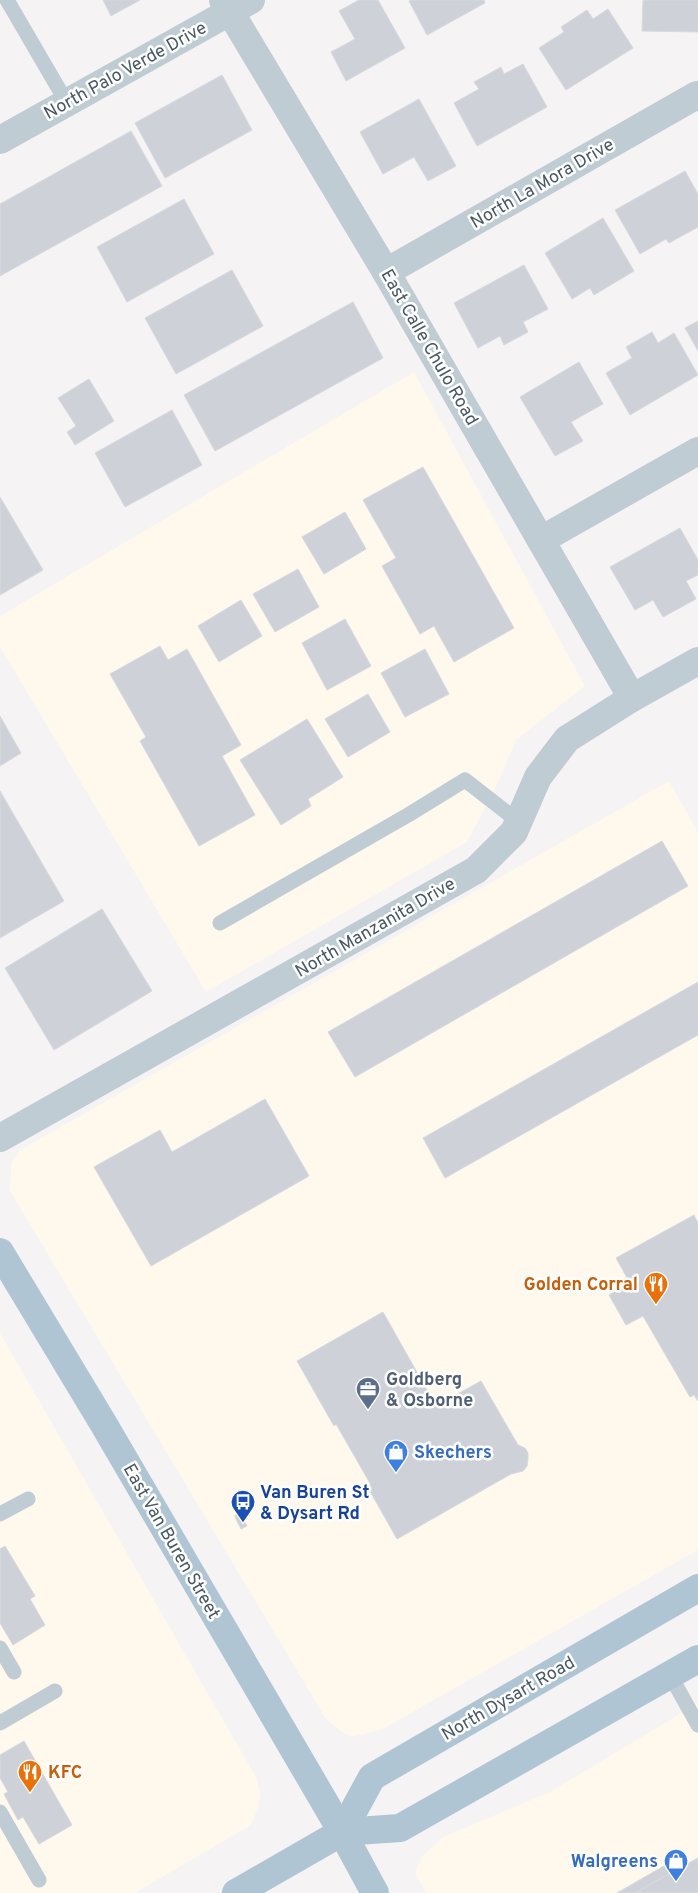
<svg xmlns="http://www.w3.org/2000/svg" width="698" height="1893" font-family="Overpass,sans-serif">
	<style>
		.commercial { fill: #fef8ed }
		.building { fill: #ced2d8; stroke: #d6d9de }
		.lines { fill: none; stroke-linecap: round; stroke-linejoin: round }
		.service { stroke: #bfccd3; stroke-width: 15 }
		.minor { stroke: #bfccd3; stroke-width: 28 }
		.primary { stroke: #b0c5d3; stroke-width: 28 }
		.labels { text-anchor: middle; stroke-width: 5; stroke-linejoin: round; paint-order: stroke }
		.street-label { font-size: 18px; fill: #485863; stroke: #fff }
		.food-label { font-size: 18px; font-weight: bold; fill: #c56008; stroke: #fff; text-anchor: end }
		.service-label { font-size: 18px; font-weight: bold; fill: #4e5e75; stroke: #fff; text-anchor: start }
		.shop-label { font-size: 18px; font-weight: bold; fill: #366cbe; stroke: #fff; text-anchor: start }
		.transit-label { font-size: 18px; font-weight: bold; fill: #164399; stroke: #fff; text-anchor: start }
	</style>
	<rect width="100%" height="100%" fill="#f5f3f3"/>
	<!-- commercial -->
	<g class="commercial">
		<path d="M 414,372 L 585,686 L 516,740 L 496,787 L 467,842 L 206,992 L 0,647 L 0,616 Z"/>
		<path d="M 669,781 L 698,832 L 698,1550 L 383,1729 L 352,1737 L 342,1732 L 326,1719 L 10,1191 L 11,1164 L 20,1150 Z"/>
		<path d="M 0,1333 L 256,1777 L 260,1791 L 258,1808 L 251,1825 L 135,1893 L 0,1893 Z"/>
		<path d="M 698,1703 L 698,1893 L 426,1893 L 415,1873 L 421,1858 L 443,1837 L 550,1792 Z"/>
	</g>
	<!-- building -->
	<g class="building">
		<path d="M 103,0 L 140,0 L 111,16 Z"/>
		<path d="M 359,0 L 378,0 L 405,48 L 346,81 L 331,52 L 355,39 L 339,11 Z"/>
		<path d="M 411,0 L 484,0 L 485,3 L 427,35 L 409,1 Z"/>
		<path d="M 643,0 L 698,0 L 698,32 L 642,31 Z"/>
		<path d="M 608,9 L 633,48 L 566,90 L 539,48 L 564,32 L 561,27 L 587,10 L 593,19 Z"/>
		<path d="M 523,64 L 547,107 L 477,146 L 454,103 L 479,89 L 474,82 L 501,67 L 504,74 Z"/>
		<path d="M 222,75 L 252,130 L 165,178 L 135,123 Z"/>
		<path d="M 419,99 L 456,166 L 428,181 L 414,157 L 383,174 L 360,132 Z"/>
		<path d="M 131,131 L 162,186 L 0,276 L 0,204 Z"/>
		<path d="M 685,171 L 698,194 L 698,227 L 669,243 L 666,239 L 640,254 L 615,210 Z"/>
		<path d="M 184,199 L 214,254 L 127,302 L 97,247 Z"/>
		<path d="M 603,218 L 634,271 L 594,295 L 590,288 L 572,299 L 545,253 Z"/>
		<path d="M 524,265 L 548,309 L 523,322 L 528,332 L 504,345 L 500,336 L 478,348 L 454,303 Z"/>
		<path d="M 232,270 L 263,326 L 176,374 L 145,318 Z"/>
		<path d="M 353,302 L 383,358 L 215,451 L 184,395 Z"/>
		<path d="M 698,321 L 698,351 L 685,328 Z"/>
		<path d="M 652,332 L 658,343 L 674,333 L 698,375 L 630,415 L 606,373 L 632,358 L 626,347 Z"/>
		<path d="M 579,362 L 603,404 L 571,422 L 583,441 L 555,456 L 520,397 Z"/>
		<path d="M 89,379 L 114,421 L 75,445 L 67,432 L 76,426 L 58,398 Z"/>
		<path d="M 172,410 L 202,465 L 125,507 L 95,453 Z"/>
		<path d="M 423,467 L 514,628 L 454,662 L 434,626 L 420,634 L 382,566 L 396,558 L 363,500 Z"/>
		<path d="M 0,497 L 43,570 L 0,595 Z"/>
		<path d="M 345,512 L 366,549 L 324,574 L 302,537 Z"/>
		<path d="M 680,528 L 698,560 L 698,575 L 686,581 L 696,599 L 663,617 L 653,600 L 635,610 L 610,567 Z"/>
		<path d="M 298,569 L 319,607 L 275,632 L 253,594 Z"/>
		<path d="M 241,600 L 262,636 L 219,662 L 198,626 Z"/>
		<path d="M 345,619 L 371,666 L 327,690 L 302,643 Z"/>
		<path d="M 160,646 L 168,660 L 187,649 L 241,745 L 222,756 L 255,815 L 199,846 L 140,741 L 146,737 L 110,674 Z"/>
		<path d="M 425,649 L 449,694 L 405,717 L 381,673 Z"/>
		<path d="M 368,694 L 390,732 L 348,757 L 325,719 Z"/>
		<path d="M 0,716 L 21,753 L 0,766 Z"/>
		<path d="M 307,719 L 343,777 L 308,799 L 311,806 L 281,825 L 240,760 Z"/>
		<path d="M 0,791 L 64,901 L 0,938 Z"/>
		<path d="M 662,841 L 688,886 L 355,1077 L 328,1032 Z"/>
		<path d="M 102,909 L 152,991 L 54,1050 L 5,968 Z"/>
		<path d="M 698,982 L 698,1035 L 445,1178 L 423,1138 Z"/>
		<path d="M 265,1099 L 309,1176 L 151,1266 L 94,1167 L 160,1130 L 172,1152 Z"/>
		<path d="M 694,1215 L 698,1223 L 698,1401 L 694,1395 L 690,1397 L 643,1316 L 626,1325 L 609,1295 L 630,1283 L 616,1258 Z"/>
		<path d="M 383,1312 L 436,1406 L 481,1381 L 518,1445 L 525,1448 L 528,1453 L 528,1459 L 527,1466 L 523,1471 L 511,1474 L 397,1539 L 367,1486 L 371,1485 L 336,1424 L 334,1426 L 297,1361 Z"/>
		<path d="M 238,1509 L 247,1526 L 241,1529 L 235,1517 Z"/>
		<path d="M 5,1546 L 35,1596 L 30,1599 L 45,1625 L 13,1645 L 0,1623 L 0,1549 Z"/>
		<path d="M 24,1741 L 72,1825 L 39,1844 L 23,1817 L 18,1820 L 4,1794 L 8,1792 L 0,1778 L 0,1755 Z"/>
		<path d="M 698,1858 L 698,1893 L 635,1893 L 674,1871 Z"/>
		<path d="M 669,1863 L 674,1871 L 635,1893 L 617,1893 Z"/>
	</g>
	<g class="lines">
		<!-- service -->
		<g class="service">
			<path d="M 7,0 L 67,103"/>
			<path d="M 220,923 L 408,815 L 465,780 L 519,822"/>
			<path d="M 0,1514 L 28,1499"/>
			<path d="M 0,1648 L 14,1672"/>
			<path d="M 670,1675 L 698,1725"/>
			<path d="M 0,1723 L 55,1691"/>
			<path d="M 0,1812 L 39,1880"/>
		</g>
		<!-- minor -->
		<g class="minor">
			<path d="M 223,0 L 386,272 L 632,698"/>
			<path d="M 0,140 L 251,0"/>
			<path d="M 386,272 L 697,95 L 698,97"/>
			<path d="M 541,540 L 698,451"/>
			<path d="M 0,1138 L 476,870 L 514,832 L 538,777 L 567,739 L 632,698 L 698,661"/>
		</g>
		<!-- primary -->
		<g class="primary">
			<path d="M 0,1252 L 103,1423 L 342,1832 L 375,1893"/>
			<path d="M 342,1832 L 372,1777 L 698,1588"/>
			<path d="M 236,1893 L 342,1832 L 400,1828 L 698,1659"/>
		</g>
	</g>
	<!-- icons -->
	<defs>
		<symbol id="restaurant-pin" viewBox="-11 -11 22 30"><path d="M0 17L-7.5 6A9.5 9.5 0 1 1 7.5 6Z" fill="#e8710a" stroke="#fff"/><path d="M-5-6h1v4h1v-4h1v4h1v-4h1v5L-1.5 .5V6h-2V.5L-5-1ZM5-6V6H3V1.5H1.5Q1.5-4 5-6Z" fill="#fff"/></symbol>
		<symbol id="office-pin" viewBox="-11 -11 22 30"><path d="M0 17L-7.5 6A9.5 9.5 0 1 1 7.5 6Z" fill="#5c6f8a" stroke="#fff"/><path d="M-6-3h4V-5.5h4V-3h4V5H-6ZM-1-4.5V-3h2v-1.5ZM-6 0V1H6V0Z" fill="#fff"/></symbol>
		<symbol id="shop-pin" viewBox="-11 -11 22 30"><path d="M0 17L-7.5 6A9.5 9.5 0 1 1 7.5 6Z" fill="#3f7fe0" stroke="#fff"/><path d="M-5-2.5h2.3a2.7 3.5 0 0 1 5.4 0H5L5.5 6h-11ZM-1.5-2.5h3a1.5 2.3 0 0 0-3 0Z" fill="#fff"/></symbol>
		<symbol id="bus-pin" viewBox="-11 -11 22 30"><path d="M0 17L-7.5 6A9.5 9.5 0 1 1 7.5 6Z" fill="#1a4fb4" stroke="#fff"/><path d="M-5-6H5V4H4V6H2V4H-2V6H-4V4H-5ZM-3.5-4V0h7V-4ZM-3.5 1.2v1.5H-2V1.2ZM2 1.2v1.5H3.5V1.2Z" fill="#fff"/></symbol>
	</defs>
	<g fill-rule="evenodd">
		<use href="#restaurant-pin" x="642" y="1270" width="28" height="38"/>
		<use href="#office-pin" x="354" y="1375" width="28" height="38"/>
		<use href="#shop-pin" x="382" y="1438" width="28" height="38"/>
		<use href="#bus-pin" x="229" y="1488" width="28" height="38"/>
		<use href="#restaurant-pin" x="16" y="1758" width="28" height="38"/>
		<use href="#shop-pin" x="662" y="1847" width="28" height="38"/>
	</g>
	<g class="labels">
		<!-- street labels -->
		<g class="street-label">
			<text transform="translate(125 70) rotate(-29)" y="6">North Palo Verde Drive</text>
			<text transform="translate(542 183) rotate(-30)" y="6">North La Mora Drive</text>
			<text transform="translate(430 347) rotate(60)" y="6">East Calle Chulo Road</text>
			<text transform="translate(375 927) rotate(-30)" y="6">North Manzanita Drive</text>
			<text transform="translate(172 1541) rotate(60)" y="6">East Van Buren Street</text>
			<text transform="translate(508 1698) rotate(-30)" y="6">North Dysart Road</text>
		</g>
		<!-- food labels -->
		<g class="food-label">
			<text x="638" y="1290">Golden Corral</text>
			<text x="48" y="1778" text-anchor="start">KFC</text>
		</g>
		<!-- service labels -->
		<g class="service-label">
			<text x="386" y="1385">Goldberg<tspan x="386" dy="21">&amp; Osborne</tspan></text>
		</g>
		<!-- shop labels -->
		<g class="shop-label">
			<text x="414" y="1458">Skechers</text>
			<text x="658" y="1867" text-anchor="end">Walgreens</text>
		</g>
		<!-- transit labels -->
		<g class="transit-label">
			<text x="260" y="1498">Van Buren St<tspan x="260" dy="21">&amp; Dysart Rd</tspan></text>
		</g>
	</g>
</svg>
